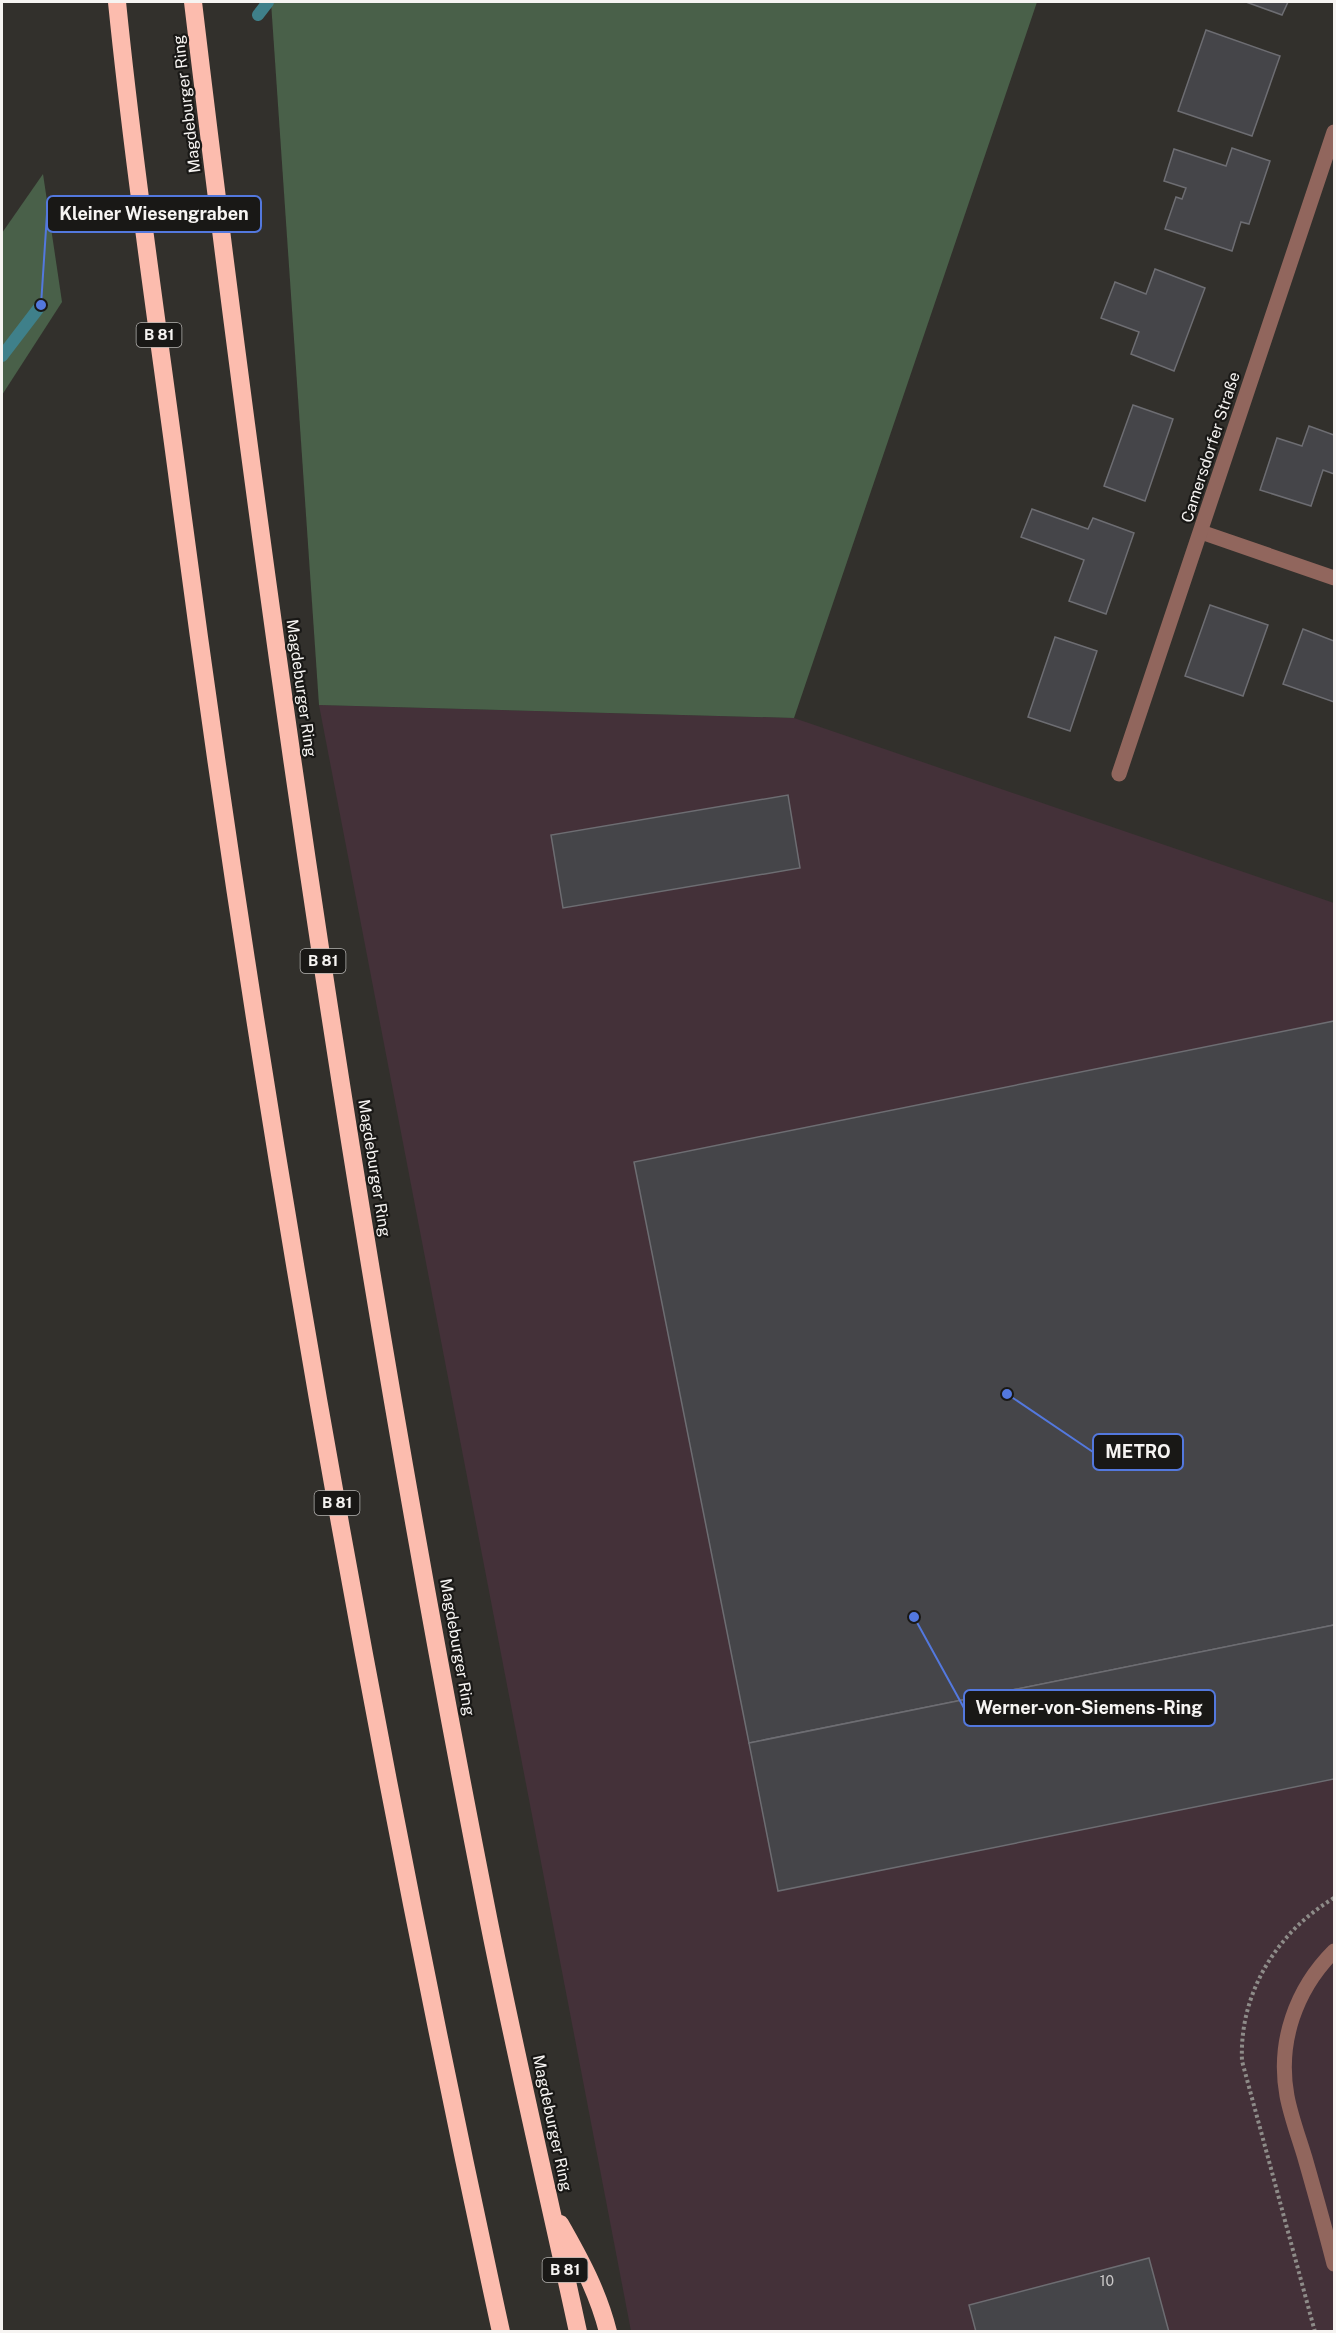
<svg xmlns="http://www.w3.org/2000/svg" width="1336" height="2333" font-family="'Public Sans',sans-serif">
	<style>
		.commercial { fill: #443139 }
		.green { fill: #496049 }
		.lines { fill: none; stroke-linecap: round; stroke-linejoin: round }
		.stream { stroke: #3f808a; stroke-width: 12 }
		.building { fill: #454549; stroke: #6d6d72; stroke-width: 1.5 }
		.path { stroke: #8e8c89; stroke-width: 4; stroke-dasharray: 3 3; stroke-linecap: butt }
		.minor { stroke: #91665d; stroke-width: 15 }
		.highway { stroke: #fcbcae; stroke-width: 18 }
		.labels { text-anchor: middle; stroke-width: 4.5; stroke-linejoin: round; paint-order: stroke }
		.number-label { font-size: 14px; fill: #cac8c8 }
		.shield { fill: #191816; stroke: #b4b2b0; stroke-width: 1.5 }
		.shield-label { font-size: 15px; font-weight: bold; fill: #f6f4f2 }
		.street-label { font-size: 16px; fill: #f6f4f2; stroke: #191816 }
		.leader { fill: none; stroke: #5378de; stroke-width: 2 }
		.callout-dot { fill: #5378de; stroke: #191816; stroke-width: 2 }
		.callout { fill: #191816; stroke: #5378de; stroke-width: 2 }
		.callout-label { font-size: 18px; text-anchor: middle; font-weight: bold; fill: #f6f4f2 }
	</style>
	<rect width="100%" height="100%" fill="#32302c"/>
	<!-- commercial -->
	<path class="commercial" d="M 319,705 L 794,718 L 1334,903 L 1334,2331 L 631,2331 Z"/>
	<!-- green -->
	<g class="green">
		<path d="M 271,2 L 1037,2 L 794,718 L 319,705 Z"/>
		<path d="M 43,174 L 62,302 L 2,395 L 2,233 Z"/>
	</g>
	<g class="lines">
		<!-- stream -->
		<g class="stream">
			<path d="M 258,15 L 268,2"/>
			<path d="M 2,356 L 41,305"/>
		</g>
	</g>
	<!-- building -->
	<g class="building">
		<path d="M 1246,2 L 1288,2 L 1282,15 Z"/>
		<path d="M 1206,30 L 1280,56 L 1252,136 L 1178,111 Z"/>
		<path d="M 1232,148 L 1270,161 L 1249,224 L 1241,222 L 1232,251 L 1165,229 L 1176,197 L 1182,199 L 1186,188 L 1164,181 L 1174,149 L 1226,166 Z"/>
		<path d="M 1155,269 L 1205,288 L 1174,371 L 1131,354 L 1139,332 L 1101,318 L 1115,282 L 1146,294 Z"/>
		<path d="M 1133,405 L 1173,419 L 1145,501 L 1104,486 Z"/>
		<path d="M 1309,426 L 1334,435 L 1334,474 L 1323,470 L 1311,506 L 1260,490 L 1277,438 L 1302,446 Z"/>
		<path d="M 1032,509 L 1088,529 L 1093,518 L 1134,533 L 1106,614 L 1069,601 L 1084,560 L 1021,537 Z"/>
		<path d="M 1210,605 L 1268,625 L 1243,696 L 1185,676 Z"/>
		<path d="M 1303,629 L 1334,641 L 1334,702 L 1283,684 Z"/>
		<path d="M 1055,637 L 1097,651 L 1070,731 L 1028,717 Z"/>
		<path d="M 788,795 L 800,868 L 563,908 L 551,835 Z"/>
		<path d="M 1334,1021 L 1334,1625 L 749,1743 L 634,1162 Z"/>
		<path d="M 1334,1625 L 1334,1779 L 778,1891 L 749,1743 Z"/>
		<path d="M 1149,2258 L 1169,2332 L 976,2332 L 969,2305 Z"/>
	</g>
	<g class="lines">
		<!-- path -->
		<path class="path" d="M 1315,2332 L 1242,2061 C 1239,1993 1277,1932 1334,1898"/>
		<!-- minor -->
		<g class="minor">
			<path d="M 1201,532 L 1334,578"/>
			<path d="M 1119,774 L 1334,132"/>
			<path d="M 1334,1951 C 1296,1989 1277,2042 1287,2096 C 1291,2117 1299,2138 1305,2158 C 1315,2193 1325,2228 1334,2264"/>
		</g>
		<!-- highway -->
		<g class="highway">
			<path d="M 117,2 C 133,159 156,316 177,473 C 258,1096 367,1717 501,2332"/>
			<path d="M 193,2 C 269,638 361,1273 485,1902 C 513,2046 547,2188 578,2332"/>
			<path d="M 560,2224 C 580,2259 598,2292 608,2332"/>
		</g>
	</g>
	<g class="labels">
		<!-- number labels -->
		<g class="number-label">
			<text x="1107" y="2286">10</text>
		</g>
		<!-- shield labels -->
		<g class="shield">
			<rect x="136.5" y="323" width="45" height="24" rx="4.5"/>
			<rect x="300.5" y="949" width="45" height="24" rx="4.5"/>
			<rect x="314.5" y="1491" width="45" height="24" rx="4.5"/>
			<rect x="542.5" y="2258" width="45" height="24" rx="4.5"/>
		</g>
		<g class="shield-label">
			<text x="159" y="340">B 81</text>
			<text x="323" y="966">B 81</text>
			<text x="337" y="1508">B 81</text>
			<text x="565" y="2275">B 81</text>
		</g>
		<!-- street labels -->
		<g class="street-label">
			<text transform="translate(186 104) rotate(-97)" y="6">Magdeburger Ring</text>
			<text transform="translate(1210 447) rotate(-72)" y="6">Camersdorfer Straße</text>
			<text transform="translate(302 688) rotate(82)" y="6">Magdeburger Ring</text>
			<text transform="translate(375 1168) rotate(81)" y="6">Magdeburger Ring</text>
			<text transform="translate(458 1647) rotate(80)" y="6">Magdeburger Ring</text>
			<text transform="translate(553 2123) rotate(78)" y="6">Magdeburger Ring</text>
		</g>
	</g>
	<!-- callouts -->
	<path class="leader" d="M41 305L47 214M1007 1394L1093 1452M914 1617L964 1708"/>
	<g class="callout-dot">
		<circle cx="41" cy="305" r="6"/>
		<circle cx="1007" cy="1394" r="6"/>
		<circle cx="914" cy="1617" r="6"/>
	</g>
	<g class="callout">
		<rect x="47" y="196" width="214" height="36" rx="6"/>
		<rect x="1093" y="1434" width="90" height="36" rx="6"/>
		<rect x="964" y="1690" width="251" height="36" rx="6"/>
	</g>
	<g class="callout-label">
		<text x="154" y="220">Kleiner Wiesengraben</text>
		<text x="1138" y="1458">METRO</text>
		<text x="1089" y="1714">Werner-von-Siemens-Ring</text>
	</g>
	<!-- border -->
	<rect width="1336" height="2333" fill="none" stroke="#f6f4f2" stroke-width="6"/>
</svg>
